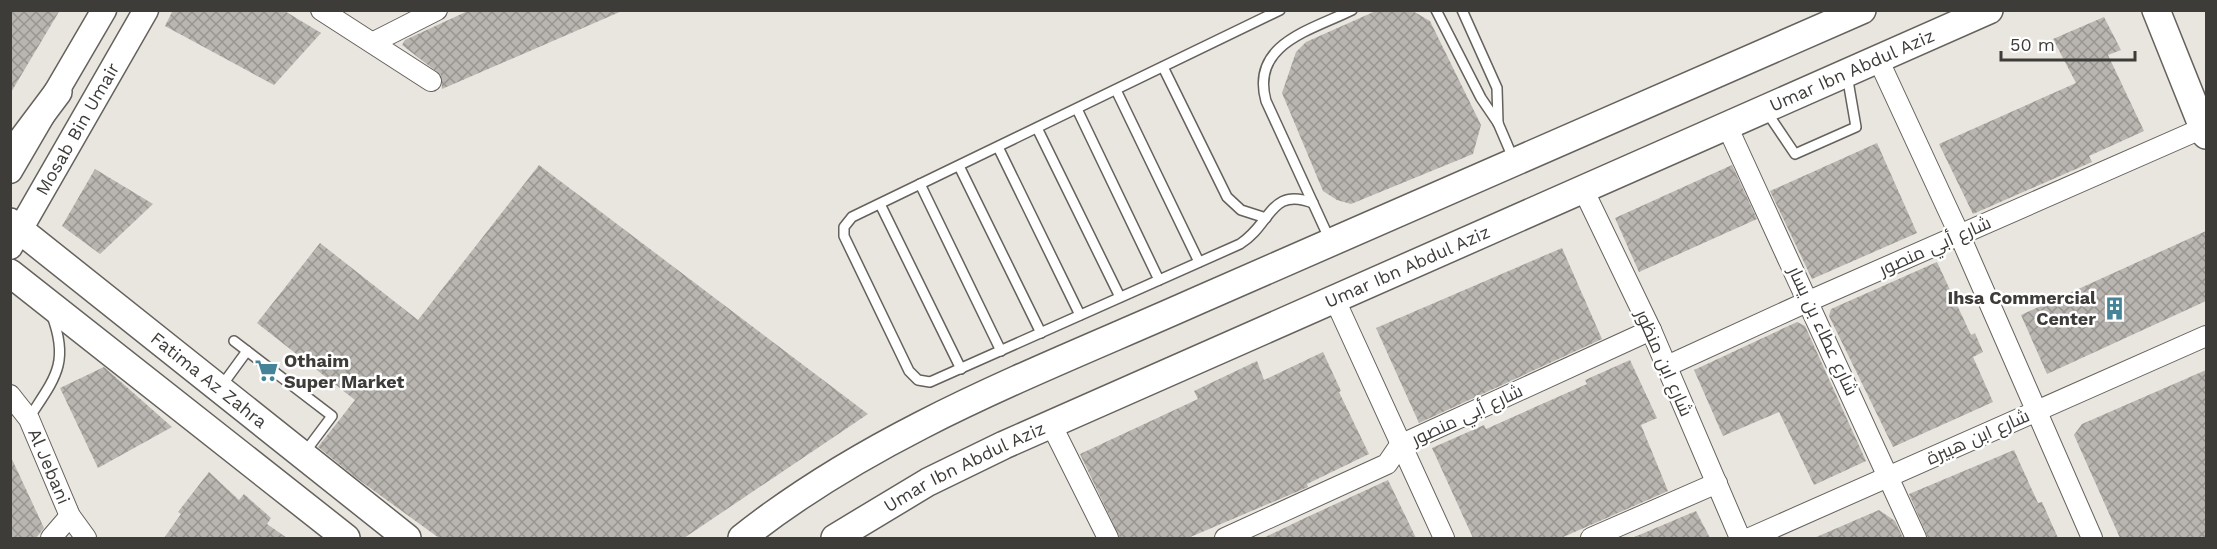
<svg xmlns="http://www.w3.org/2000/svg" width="2217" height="549" font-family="'Work Sans',Cairo,sans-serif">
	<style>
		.building { fill: url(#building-cross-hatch) }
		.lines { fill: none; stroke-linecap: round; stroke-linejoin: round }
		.service-casing { stroke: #65615c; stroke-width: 12 }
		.minor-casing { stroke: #65615c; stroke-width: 22 }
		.tertiary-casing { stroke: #65615c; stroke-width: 27 }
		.secondary-casing { stroke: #65615c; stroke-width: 30 }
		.service { stroke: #fff; stroke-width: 9 }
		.minor { stroke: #fff; stroke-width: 20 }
		.tertiary { stroke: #fff; stroke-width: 24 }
		.secondary { stroke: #fff; stroke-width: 27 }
		.labels { text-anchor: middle; stroke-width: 5; stroke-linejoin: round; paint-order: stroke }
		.street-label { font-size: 18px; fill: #3d3c39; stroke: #fff }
		.poi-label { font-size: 18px; font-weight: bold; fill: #3d3c39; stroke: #fff; text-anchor: end }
	</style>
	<defs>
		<pattern id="building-cross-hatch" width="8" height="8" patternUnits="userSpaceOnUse" patternTransform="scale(1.5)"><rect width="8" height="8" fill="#b9b5b0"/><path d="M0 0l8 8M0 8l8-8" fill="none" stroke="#989490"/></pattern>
	</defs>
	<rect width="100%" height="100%" fill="#e9e5df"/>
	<!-- building -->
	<g class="building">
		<path d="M 10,10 L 60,10 L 10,94 Z"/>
		<path d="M 173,10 L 283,10 L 321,33 L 274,85 L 165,26 Z"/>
		<path d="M 470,10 L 622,10 L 622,11 L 442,89 L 441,75 L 402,45 L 405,40 Z"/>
		<path d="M 1378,10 L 1411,10 L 1430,21 L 1481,125 L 1473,154 L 1351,204 L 1337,200 L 1323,191 L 1282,93 L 1296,52 L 1306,42 Z"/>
		<path d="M 2104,17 L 2121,50 L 2108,55 L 2144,131 L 2089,156 L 2092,162 L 1973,214 L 1939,144 L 2076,83 L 2053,39 Z"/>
		<path d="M 1877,143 L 1917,233 L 1812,279 L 1770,191 Z"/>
		<path d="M 539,165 L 868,414 L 684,538 L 439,538 L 355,477 L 318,447 L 355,400 L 257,323 L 320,243 L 418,320 Z"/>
		<path d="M 1732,165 L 1757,219 L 1639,272 L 1615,218 Z"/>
		<path d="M 95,169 L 153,204 L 100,254 L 62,226 Z"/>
		<path d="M 2206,231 L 2206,301 L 2047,374 L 2021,315 Z"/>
		<path d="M 1562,248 L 1602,339 L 1419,423 L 1376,328 Z"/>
		<path d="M 1937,262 L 1971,335 L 1975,333 L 1983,352 L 1973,357 L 1993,402 L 1893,447 L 1829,316 L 1831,309 Z"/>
		<path d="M 1797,322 L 1805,326 L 1866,461 L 1814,485 L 1779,412 L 1723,436 L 1694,370 Z"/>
		<path d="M 1323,352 L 1341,391 L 1339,392 L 1369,454 L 1307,484 L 1308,487 L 1188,538 L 1120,538 L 1080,454 L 1198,399 L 1194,391 L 1257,361 L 1264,380 Z"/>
		<path d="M 1630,360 L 1657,418 L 1641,425 L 1668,491 L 1561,538 L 1473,538 L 1432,448 L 1484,425 L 1486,429 L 1587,384 L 1585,380 Z"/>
		<path d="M 104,367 L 172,427 L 98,468 L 60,388 Z"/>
		<path d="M 2206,370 L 2206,538 L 2120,538 L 2074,435 L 2082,424 Z"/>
		<path d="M 2014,450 L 2038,503 L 2042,502 L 2058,538 L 1928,538 L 1909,494 Z"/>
		<path d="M 10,455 L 44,528 L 36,538 L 10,538 Z"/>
		<path d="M 209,472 L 239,500 L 244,494 L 271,518 L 267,524 L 287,538 L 164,538 L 181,514 L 178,512 Z"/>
		<path d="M 1388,480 L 1416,538 L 1263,538 L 1305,518 Z"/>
		<path d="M 1879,510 L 1895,521 L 1903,538 L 1814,538 Z"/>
		<path d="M 1696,511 L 1710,538 L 1632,538 Z"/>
	</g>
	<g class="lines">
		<defs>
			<g id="service">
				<path d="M 1280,10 L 852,217 L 844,227 L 844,236 L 909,371 L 918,380 L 930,382 L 1240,244 C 1271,225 1270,186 1313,203"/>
				<path d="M 1436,10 L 1481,98 L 1498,123 L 1513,158"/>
				<path d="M 1462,10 L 1497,88 L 1498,123"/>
				<path d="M 1163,67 L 1227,197 L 1241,210 L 1266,218"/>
				<path d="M 1116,90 L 1199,262"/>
				<path d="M 1077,109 L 1159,280"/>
				<path d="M 1766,111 L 1795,154 L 1856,127 L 1847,75"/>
				<path d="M 1037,128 L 1120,297"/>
				<path d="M 998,147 L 1080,315"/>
				<path d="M 959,166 L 1041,333"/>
				<path d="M 920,184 L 1001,351"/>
				<path d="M 880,204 L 961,369"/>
				<path d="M 1329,238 L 1266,101 C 1250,44 1311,30 1352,10"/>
				<path d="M 234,341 L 332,416 L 305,452"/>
				<path d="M 220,388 L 247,351"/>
				<path d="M 29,418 C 54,379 70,364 52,316"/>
			</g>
			<g id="minor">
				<path d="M 321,10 L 431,81"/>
				<path d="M 374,42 L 437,10"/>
				<path d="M 1878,59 L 1960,236 L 2092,538"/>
				<path d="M 1727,126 L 1916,538"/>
				<path d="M 1583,189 L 1651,330 L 1740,538"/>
				<path d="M 1335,300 L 1444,538"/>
				<path d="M 1667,366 L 1809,301 L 2203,128"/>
				<path id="s1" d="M 10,395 L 29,419 L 70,516 L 86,538"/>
				<path d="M 1051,424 L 1108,538"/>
				<path d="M 51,538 L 70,516"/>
				<path d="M 1225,538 L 1387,464 L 1400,445 L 1651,330"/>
				<path d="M 1591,538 L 1717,483"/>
				<path d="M 1750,538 L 2206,336"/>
			</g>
			<g id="tertiary">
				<path d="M 10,171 L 104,10"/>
				<path id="s2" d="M 10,247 L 146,10"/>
			</g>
			<g id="secondary">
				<path d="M 2156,10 L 2206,135"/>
				<path d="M 10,148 L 19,144 L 58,92"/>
				<path id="s3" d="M 10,222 L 407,538"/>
				<path d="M 10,273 L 346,538"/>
				<path d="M 742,538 C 878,430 1042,370 1199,300 C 1420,202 1641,106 1862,10"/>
				<path id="s4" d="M 835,538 L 928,482 L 1004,445 L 1989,10"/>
			</g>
		</defs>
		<!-- service casing -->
		<use href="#service" class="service-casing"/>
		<!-- minor casing -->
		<use href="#minor" class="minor-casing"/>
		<!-- tertiary casing -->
		<use href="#tertiary" class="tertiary-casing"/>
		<!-- secondary casing -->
		<use href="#secondary" class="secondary-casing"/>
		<!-- service -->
		<use href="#service" class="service"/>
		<!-- minor -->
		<use href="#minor" class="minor"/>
		<!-- tertiary -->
		<use href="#tertiary" class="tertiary"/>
		<!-- secondary -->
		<use href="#secondary" class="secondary"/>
	</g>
	<!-- icons -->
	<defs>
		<symbol id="building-bare" viewBox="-9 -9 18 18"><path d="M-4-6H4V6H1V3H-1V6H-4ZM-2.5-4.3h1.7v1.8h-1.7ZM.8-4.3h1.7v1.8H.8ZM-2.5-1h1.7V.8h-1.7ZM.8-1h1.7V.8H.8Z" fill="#458498" stroke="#fff" stroke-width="2.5" paint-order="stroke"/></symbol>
		<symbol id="supermarket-bare" viewBox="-9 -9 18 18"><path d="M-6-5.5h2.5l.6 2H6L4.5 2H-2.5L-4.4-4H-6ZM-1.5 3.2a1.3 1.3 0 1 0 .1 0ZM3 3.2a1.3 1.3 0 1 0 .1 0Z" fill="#458498" stroke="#fff" stroke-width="2.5" paint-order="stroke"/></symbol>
	</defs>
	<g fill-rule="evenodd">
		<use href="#building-bare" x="2098" y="292" width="33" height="33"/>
		<use href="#supermarket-bare" x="250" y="354" width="33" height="33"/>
	</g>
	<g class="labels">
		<!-- street labels -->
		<g class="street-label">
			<text dy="6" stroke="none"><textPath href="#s4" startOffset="1120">Umar Ibn Abdul Aziz</textPath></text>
			<text dy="6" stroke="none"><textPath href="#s2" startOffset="136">Mosab Bin Umair</textPath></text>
			<text transform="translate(1935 246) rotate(-24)" y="6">شارع أبي منصور</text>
			<text dy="6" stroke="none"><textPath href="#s4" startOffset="634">Umar Ibn Abdul Aziz</textPath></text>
			<text transform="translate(1823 331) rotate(65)" y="6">شارع عطاء بن يسار</text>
			<text transform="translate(1664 363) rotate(66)" y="6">شارع ابن منظور</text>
			<text dy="6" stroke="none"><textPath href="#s3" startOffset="254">Fatima Az Zahra</textPath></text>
			<text transform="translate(1467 415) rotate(-25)" y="6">شارع أبي منصور</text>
			<text transform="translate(1978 437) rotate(-24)" y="6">شارع ابن هبيرة</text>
			<text dy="6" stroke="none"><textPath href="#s1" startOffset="82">Al Jebani</textPath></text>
			<text dy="6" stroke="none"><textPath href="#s4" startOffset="148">Umar Ibn Abdul Aziz</textPath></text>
		</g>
		<!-- poi labels -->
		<g class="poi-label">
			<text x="2096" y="304">Ihsa Commercial<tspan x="2096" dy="21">Center</tspan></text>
			<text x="284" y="367" text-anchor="start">Othaim<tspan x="284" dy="21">Super Market</tspan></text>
		</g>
	</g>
	<!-- border -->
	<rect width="2217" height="549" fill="none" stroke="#3d3c39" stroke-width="24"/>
	<!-- scale -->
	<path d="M2001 51v9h134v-9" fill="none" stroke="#3d3c39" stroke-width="3"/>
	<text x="2010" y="51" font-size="18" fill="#3d3c39" stroke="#ffffff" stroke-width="4.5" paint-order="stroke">50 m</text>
</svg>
